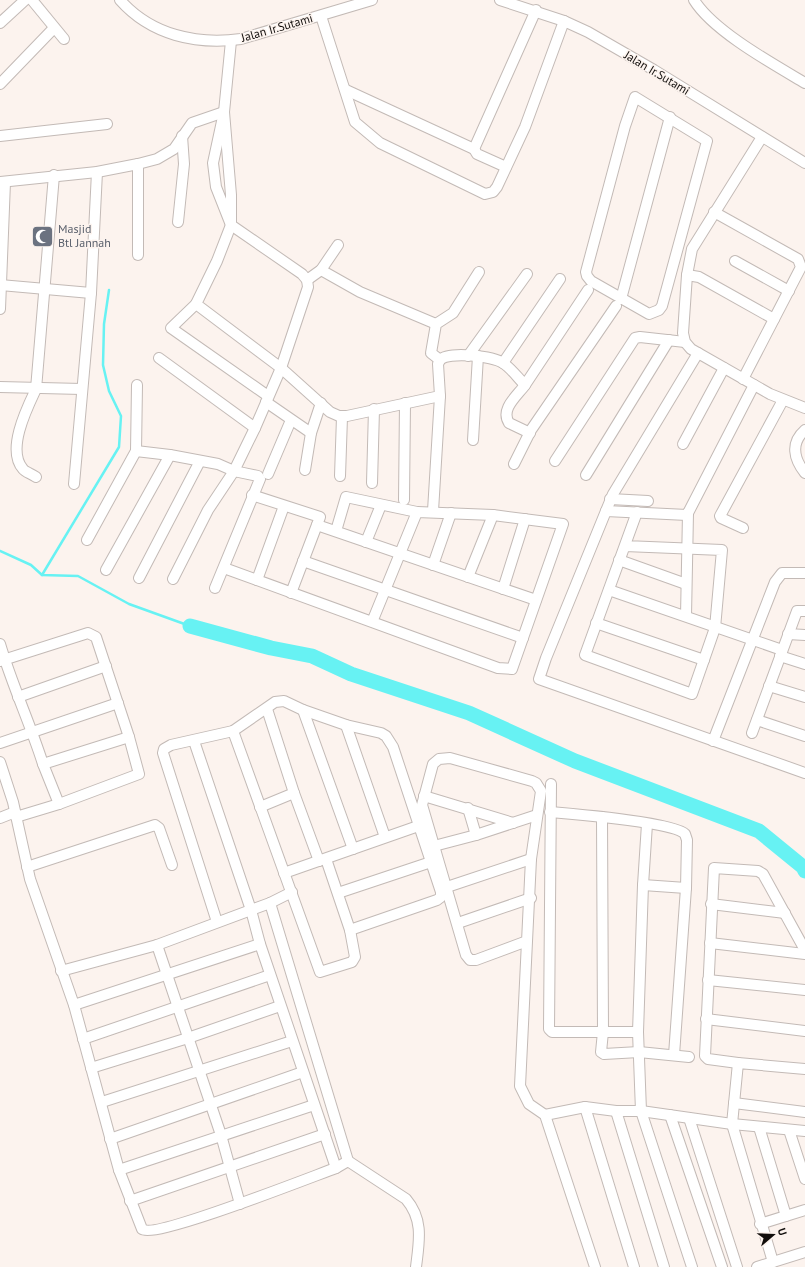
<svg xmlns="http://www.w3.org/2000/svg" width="805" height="1267" font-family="'PT Sans',sans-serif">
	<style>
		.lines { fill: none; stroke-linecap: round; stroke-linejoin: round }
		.stream { stroke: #67f2f3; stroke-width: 2.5 }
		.river { stroke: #67f2f3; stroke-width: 15 }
		.minor-casing { stroke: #c3bab6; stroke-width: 12 }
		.minor { stroke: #fff; stroke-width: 10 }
		.labels { text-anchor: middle; stroke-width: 3; stroke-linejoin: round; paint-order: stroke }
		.street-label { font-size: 12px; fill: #110e0c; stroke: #fcf3ee }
		.worship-label { font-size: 12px; fill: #5b616d; stroke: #fcf3ee; text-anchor: start }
	</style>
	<rect width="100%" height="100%" fill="#fcf3ee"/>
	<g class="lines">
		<!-- stream -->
		<g class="stream">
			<path d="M 0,551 L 31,565 L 42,575 L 78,576 L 129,604 L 190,626"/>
			<path d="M 42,575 L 119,447 L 121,416 L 109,391 L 103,365 L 104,324 L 109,290"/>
		</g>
		<!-- river -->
		<path class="river" d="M 190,626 L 271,648 L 312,656 L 351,674 L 469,713 L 575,761 L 759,831 L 803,867 L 805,871"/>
		<defs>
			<g id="minor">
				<path d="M 32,0 L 64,39"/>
				<path d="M 120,0 C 151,35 196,45 241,39 L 372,0"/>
				<path d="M 500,0 L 564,21 L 588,32 L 654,70 L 805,163"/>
				<path d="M 694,0 C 713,31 773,64 805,83"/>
				<path d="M 321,16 L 355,122 L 380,143 L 485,194 L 493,192 L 497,187 L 525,127 L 564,21"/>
				<path d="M 0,23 L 25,0"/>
				<path d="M 0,84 L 54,28"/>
				<path d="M 346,90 L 474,149 L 477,154 L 506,167"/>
				<path d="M 635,97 L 707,141 L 662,306 L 659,310 L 649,314 L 591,281 L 587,276 L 586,272 L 625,126 Z"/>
				<path d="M 224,112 L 231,195 L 231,225 L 217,261 L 196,304 L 281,368 L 330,412 L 339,416 L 347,416 L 440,396 L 438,364 L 440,360 C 448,351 493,356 503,363 C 511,368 518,378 525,385 L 588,290"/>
				<path d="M 0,136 L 107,124"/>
				<path d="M 762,137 L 692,249 L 687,275 L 683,333 L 685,342 L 691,349 L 770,394 L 805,408"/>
				<path d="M 474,149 L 536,10"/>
				<path d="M 0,182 L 97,172 L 138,164 L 157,159 L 174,149 L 192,123 L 224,112"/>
				<path d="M 714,212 L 798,259 L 801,267 L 743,379"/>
				<path d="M 178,222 L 184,164 L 182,136"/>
				<path d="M 138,255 L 138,164"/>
				<path d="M 735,261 L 789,291"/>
				<path d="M 321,270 L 360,292 L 436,324"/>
				<path d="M 687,275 L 699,277 L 774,319"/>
				<path d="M 307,280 L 321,270 L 338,245"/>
				<path d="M 0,285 L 91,293"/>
				<path d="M 621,299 L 670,117"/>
				<path d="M 196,304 L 171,328 L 268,396"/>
				<path d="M 0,309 L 5,182"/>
				<path d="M 468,356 L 527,274"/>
				<path d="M 159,358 L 255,428"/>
				<path d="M 440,360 L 431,353 L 436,324 L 453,313 L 479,272"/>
				<path d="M 503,363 L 560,279"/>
				<path d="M 525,385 C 517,396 500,409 509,423 L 530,433"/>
				<path d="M 754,385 L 687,515 L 606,511 L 546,658 L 539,679 L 805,773"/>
				<path d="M 0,387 L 82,389"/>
				<path d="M 266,402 L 311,433"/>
				<path d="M 805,430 C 790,443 794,459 805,473"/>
				<path d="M 473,440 L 478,356"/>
				<path d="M 683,444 L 724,368"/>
				<path d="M 136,451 L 170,455 L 218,464 L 234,471 L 258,476 L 260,479 L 215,588"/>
				<path d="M 555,461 L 635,338 L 640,337 L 685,342"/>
				<path d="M 514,464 L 531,430 L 616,306"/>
				<path d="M 305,470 L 311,433 L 321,403"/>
				<path d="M 268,474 L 291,420"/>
				<path d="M 586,475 L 669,340"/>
				<path d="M 340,476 L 342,417"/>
				<path d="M 36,477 C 32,474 25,472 23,469 C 6,450 27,408 36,389 L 54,175"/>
				<path d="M 372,483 L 374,409"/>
				<path d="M 74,484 L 91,293 L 97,172"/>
				<path d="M 252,495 L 320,517 L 291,593"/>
				<path d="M 610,499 L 648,501"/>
				<path d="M 404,500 L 405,403"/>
				<path d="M 433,511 L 440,396"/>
				<path d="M 606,511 L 613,494 L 698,353"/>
				<path d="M 317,525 L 536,600"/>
				<path d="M 743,528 L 721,518 L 720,516 L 783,400"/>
				<path d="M 336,531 L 346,497 L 417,512"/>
				<path d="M 87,540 L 136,451 L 137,385"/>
				<path d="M 366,542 L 381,505"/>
				<path d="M 625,546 L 722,550 L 715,628 L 692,694 L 585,655 L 637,512"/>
				<path d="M 619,560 L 686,584"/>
				<path d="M 303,561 L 523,638"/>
				<path d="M 433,565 L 451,513"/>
				<path d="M 224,568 L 498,668 L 512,669 L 563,524 L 493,515 L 417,512 L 372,622"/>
				<path d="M 106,570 L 170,455"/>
				<path d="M 468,577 L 493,515"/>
				<path d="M 139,578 L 200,461"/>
				<path d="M 173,579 L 208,510 L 234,471 L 255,428 L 281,368 L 308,287 L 307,280 L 302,274 L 231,225 L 216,187 L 213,163 L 224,112 L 231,41"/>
				<path d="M 257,580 L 284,506"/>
				<path d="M 503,589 L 525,519"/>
				<path d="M 609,590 L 782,650"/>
				<path d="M 686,616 L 688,513"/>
				<path d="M 596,623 L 704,660"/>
				<path d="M 788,634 L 805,635"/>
				<path d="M 0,644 C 12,685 30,723 43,764"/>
				<path d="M 780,656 L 805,664"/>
				<path d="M 0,661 L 88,633 L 96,637 L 129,737 L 139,774 L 59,804 L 16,817"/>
				<path d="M 769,686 L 805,697"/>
				<path d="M 18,697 L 106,666"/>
				<path d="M 267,709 L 294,793 L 319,861"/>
				<path d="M 303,710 L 353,849"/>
				<path d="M 757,720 L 805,736"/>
				<path d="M 346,725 L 385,837"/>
				<path d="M 233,731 L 320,972 L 352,962 L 355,957 L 350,930 L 326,859"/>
				<path d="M 752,733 L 797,611 L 805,611"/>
				<path d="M 194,741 L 251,910 L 260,944 L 336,1168"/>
				<path d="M 713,741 L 775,582 L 782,573 L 805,573"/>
				<path d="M 0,743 L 118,703"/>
				<path d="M 0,762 L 13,802 L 30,879 L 74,1005 L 119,1170 L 142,1229 C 155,1239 311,1177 336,1168 L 348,1161 L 406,1199 C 424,1220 419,1242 416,1267"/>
				<path d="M 551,784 L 549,1029 L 552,1032 L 638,1032"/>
				<path d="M 424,796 L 513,823"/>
				<path d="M 59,804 L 43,764 L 129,737"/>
				<path d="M 260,807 L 294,793"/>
				<path d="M 468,808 L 476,835"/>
				<path d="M 550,812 C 572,814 673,822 685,834 L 687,840 L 686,888 L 674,1055"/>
				<path d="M 602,817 L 603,1032 L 601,1052 L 604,1054 L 639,1052 L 689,1057"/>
				<path d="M 0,818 L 15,812"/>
				<path d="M 647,824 L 643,885 L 638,1032 L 641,1111 L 692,1267"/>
				<path d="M 434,846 L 476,835 L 537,815"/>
				<path d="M 27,867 L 155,825 L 159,828 L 172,865"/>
				<path d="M 284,873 L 424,824"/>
				<path d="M 643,885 L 686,888"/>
				<path d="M 447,887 L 531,859"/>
				<path d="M 338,893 L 431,862"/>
				<path d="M 270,903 L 348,1161"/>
				<path d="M 711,904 L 785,913"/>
				<path d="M 217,922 L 163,753 L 164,749 L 171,745 L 233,731 L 275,702 L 284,701 L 303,710 L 346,725 L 381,733 L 386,736 L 393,747 L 441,892 L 441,897 L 437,900 L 350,930"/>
				<path d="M 458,923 L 531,898"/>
				<path d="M 527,941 L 476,960 L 470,960 L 466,955 L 422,805 L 433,764 L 439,759 L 450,758 L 532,781 L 536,783 L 541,791 L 531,859 L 520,1086 L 529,1104 L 545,1115 L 595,1267"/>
				<path d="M 710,943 L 805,954"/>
				<path d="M 157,945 L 221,1135 L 240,1204"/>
				<path d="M 61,971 L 157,945 L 270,903 L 292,892"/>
				<path d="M 708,980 L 805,990"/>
				<path d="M 74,1005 L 260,944"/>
				<path d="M 706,1019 L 805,1031"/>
				<path d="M 83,1039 L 270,975"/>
				<path d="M 738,1063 L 708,1059 L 705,1056 L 714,868 L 758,871 L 763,874 L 805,950"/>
				<path d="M 91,1068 L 188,1038 L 280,1006"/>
				<path d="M 102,1102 L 292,1041"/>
				<path d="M 734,1103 L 805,1112"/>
				<path d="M 585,1107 L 634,1267"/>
				<path d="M 616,1111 L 664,1267"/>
				<path d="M 545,1115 L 585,1107 L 616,1111 L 641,1111 L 732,1124 L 805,1131"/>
				<path d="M 670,1115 L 722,1267"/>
				<path d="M 689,1118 L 737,1267"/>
				<path d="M 759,1127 L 786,1216"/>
				<path d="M 789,1130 L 805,1179"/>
				<path d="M 110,1139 L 303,1072"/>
				<path d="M 119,1170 L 314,1105"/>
				<path d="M 130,1201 L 325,1134"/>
				<path d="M 760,1224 L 805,1210"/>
				<path d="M 773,1262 L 732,1124 L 738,1063 L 805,1069"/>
				<path d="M 757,1267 L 805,1252"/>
			</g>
		</defs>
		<!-- minor casing -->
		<use href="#minor" class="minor-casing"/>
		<!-- minor -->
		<use href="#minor" class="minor"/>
	</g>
	<!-- icons -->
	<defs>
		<symbol id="mosque-square" viewBox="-11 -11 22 22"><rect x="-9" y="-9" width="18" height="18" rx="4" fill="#6b7280" stroke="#fcf3ee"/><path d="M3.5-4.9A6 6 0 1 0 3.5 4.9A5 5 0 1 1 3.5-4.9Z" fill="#fff"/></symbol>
	</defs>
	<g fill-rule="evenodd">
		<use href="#mosque-square" x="30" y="224" width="25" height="25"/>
	</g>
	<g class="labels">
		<!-- street labels -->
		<g class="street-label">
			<text transform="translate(277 28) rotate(-16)" y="4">Jalan Ir.Sutami</text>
			<text transform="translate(657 73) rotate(31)" y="4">Jalan Ir.Sutami</text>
		</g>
		<!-- worship labels -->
		<g class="worship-label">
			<text x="58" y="233">Masjid<tspan x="58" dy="14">Btl Jannah</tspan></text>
		</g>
	</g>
	<!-- north arrow -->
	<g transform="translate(773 1235) rotate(71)" stroke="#fcf3ee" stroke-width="3" paint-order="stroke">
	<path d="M0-3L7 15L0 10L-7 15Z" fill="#110e0c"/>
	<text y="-6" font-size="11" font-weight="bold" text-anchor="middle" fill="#110e0c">U</text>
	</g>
</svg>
